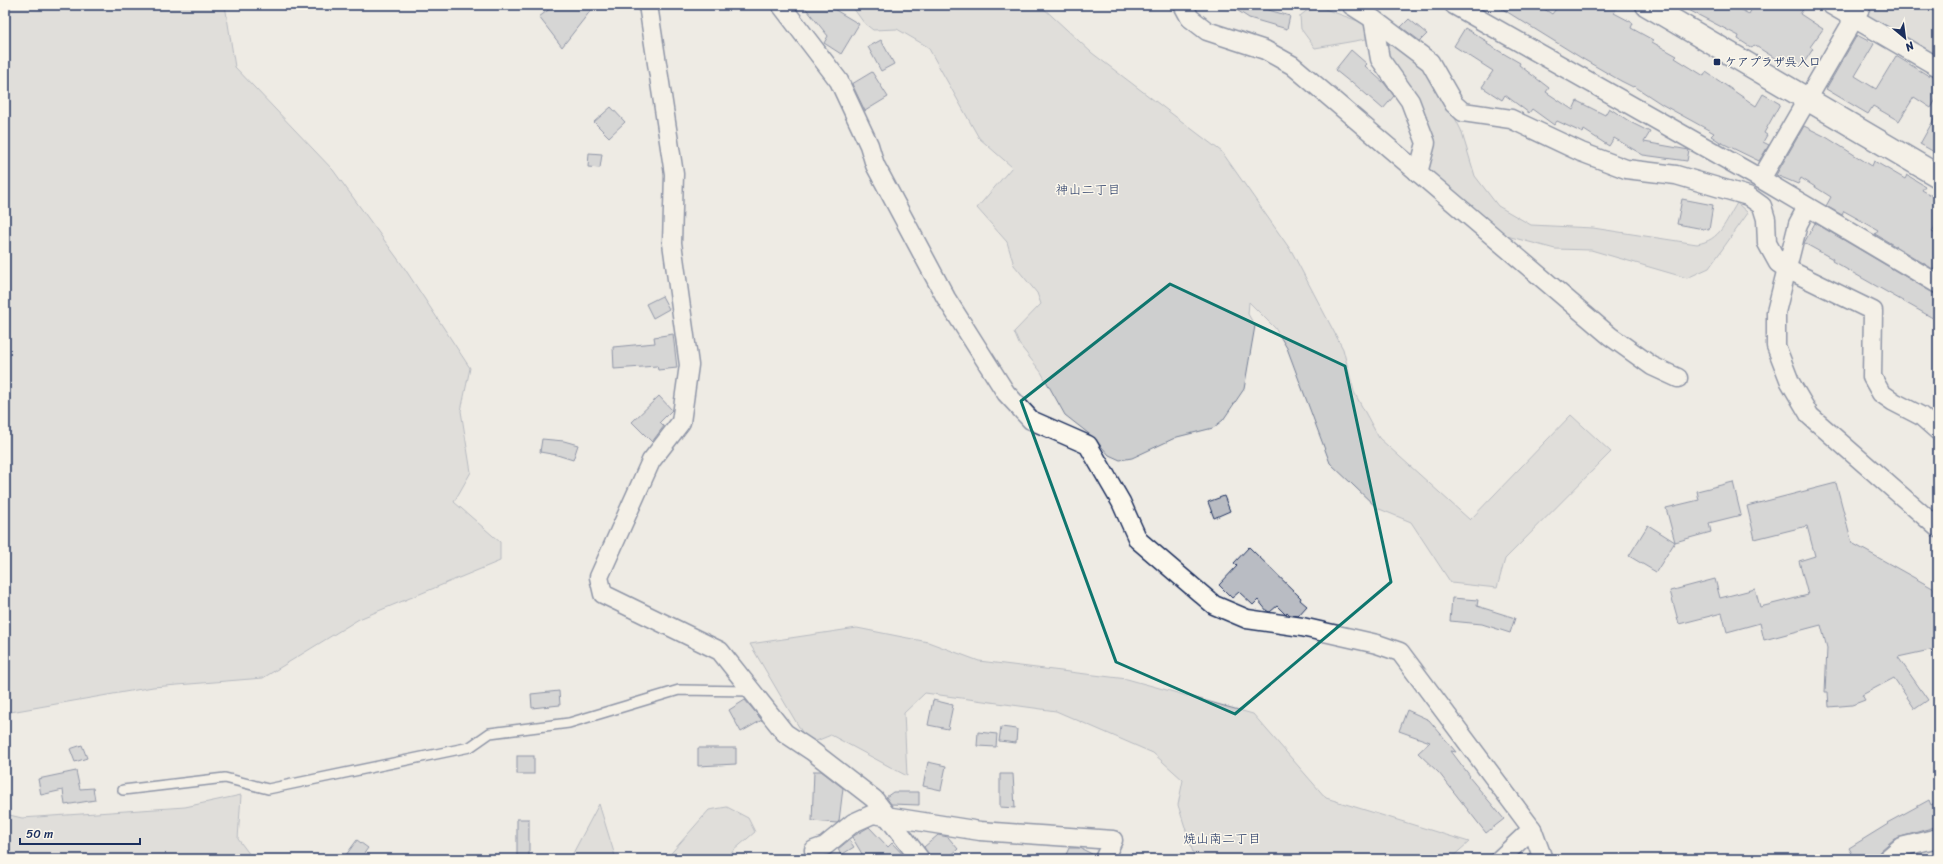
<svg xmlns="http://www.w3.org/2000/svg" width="1943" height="864" font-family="Sriracha,'Klee One',sans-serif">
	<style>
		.green { fill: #cecfcf; stroke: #747f96 }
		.building { fill: #b9bcc3; stroke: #1b2f5e }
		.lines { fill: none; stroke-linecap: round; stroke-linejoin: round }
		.lane-casing { stroke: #1b2f5e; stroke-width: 12 }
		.street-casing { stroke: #1b2f5e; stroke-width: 21 }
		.secondary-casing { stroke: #1b2f5e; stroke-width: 25 }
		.lane { stroke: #fbf7ec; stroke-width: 9 }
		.street { stroke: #fbf7ec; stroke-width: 18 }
		.secondary { stroke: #fbf7ec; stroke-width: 22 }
		.marked { fill: none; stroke: #0f766e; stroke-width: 3; stroke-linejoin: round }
		.poi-dot { fill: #1b2f5e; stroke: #fbf7ec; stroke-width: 1.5 }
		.labels { text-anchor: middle; stroke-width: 3; stroke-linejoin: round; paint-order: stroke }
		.poi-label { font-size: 12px; font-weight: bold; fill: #1b2f5e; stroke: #fbf7ec; text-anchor: start }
		.neighbourhood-label { font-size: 13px; fill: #1b2f5e; stroke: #fbf7ec }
	</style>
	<rect width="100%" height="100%" fill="#eeebe4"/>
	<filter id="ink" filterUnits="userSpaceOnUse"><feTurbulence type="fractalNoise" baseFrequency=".025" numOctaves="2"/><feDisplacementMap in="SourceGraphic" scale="8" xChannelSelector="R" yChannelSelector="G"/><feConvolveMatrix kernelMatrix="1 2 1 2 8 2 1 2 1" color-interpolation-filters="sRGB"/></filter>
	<g filter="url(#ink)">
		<!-- green -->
		<g class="green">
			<path d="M 5,5 L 225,5 L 235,67 L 333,170 L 403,266 L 470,368 L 461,411 L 471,472 L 454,502 L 500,542 L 500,561 L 359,619 L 263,678 L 153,687 L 5,713 Z"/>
			<path d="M 851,5 L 1040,5 L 1092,53 L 1222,152 L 1292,252 L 1343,349 L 1354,392 L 1379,438 L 1470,520 L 1571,415 L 1611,452 L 1505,559 L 1497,588 L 1451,583 L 1411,522 L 1377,508 L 1330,463 L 1287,348 L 1275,328 L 1249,302 L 1248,314 L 1255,326 L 1244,389 L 1223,420 L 1213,428 L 1177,437 L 1132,458 L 1120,460 L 1109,455 L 1093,437 L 1065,415 L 1041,372 L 1019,344 L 1014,332 L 1041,304 L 1037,293 L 1014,265 L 1007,242 L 977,208 L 1012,167 L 979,138 L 928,47 L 897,29 L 873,30 L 864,23 Z"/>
			<path d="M 1862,5 L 1938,5 L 1938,53 L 1932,63 L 1853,18 Z"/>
			<path d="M 1310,8 L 1322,8 L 1358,21 L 1392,40 L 1434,76 L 1461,130 L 1475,176 L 1498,206 L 1531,225 L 1593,228 L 1697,244 C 1721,240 1725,222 1737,203 L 1748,213 L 1709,268 L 1687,278 L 1591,250 L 1555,249 L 1496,233 L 1427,174 L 1430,148 L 1375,45 L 1366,39 L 1315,48 L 1301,29 L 1300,16 Z"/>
			<path d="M 857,628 L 928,642 L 979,661 L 1127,679 L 1253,714 L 1326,798 L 1469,842 L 1450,859 L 1195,859 L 1178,805 L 1183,780 L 1153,753 L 1056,711 L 925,693 L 904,713 L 907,776 L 831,735 L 809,744 L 750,644 Z"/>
			<path d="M 241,795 L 238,839 L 253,859 L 5,859 L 5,814 L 22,818 L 185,807 Z"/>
			<path d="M 599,804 L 616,859 L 570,859 Z"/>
			<path d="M 727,807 L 748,818 L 755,832 L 733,851 L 728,859 L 666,859 L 709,810 Z"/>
		</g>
		<!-- building -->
		<g class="building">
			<path d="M 555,5 L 595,5 L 562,47 L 539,17 Z"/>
			<path d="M 803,5 L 827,5 L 859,24 L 841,54 L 824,43 L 828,36 Z"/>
			<path d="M 1229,5 L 1250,5 L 1290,16 L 1287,29 L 1249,18 Z"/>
			<path d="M 1496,5 L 1538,5 L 1552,14 L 1559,5 L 1608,5 L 1616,9 L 1614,13 L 1633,23 L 1631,28 L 1653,40 L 1652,42 L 1677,56 L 1675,58 L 1704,76 L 1706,72 L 1756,106 L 1763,94 L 1780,104 L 1764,133 L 1767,135 L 1763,142 L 1769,145 L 1759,161 L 1720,142 L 1711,136 L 1714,133 L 1663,105 L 1634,86 L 1633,87 L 1621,81 L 1583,59 Z"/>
			<path d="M 1679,5 L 1731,5 L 1749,14 L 1754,5 L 1806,5 L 1800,14 L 1823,29 L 1810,47 L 1813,49 L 1801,67 L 1781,55 L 1778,60 L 1754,45 L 1752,48 L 1738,39 L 1739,36 Z"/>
			<path d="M 1409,19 L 1427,34 L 1420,41 L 1401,27 Z"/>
			<path d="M 1465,28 L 1488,42 L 1487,44 L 1520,63 L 1519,65 L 1549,88 L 1546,92 L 1573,110 L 1577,101 L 1605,115 L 1609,108 L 1632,123 L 1650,132 L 1644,142 L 1689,150 L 1687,161 L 1643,155 L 1614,138 L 1609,146 L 1584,130 L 1583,133 L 1557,121 L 1554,125 L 1532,109 L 1529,113 L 1505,95 L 1502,100 L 1482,87 L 1493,71 L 1454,46 Z"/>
			<path d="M 1857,35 L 1874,44 L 1855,76 L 1876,89 L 1896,56 L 1929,76 L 1930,74 L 1938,77 L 1938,96 L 1931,108 L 1914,97 L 1899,121 L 1873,106 L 1868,114 L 1826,89 Z"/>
			<path d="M 881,40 L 894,64 L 881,71 L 868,47 Z"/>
			<path d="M 1351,50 L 1367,64 L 1365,66 L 1384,83 L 1394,96 L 1383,109 L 1352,82 L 1351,83 L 1335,70 Z"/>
			<path d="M 872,72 L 888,97 L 865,111 L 852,84 Z"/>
			<path d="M 611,107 L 625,122 L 609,137 L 594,122 Z"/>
			<path d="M 1938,112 L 1938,154 L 1920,144 Z"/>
			<path d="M 1804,126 L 1826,137 L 1872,166 L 1874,161 L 1905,179 L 1907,175 L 1925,186 L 1922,190 L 1938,199 L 1938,221 L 1932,232 L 1938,235 L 1938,272 L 1875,234 L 1878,230 L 1844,211 L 1842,215 L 1826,206 L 1831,197 L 1801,178 L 1798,184 L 1776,175 Z"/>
			<path d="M 589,153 L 602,154 L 600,168 L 588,167 Z"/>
			<path d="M 1682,199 L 1713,205 L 1709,230 L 1677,224 Z"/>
			<path d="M 1815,223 L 1933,293 L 1938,294 L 1938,321 L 1832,261 L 1833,259 L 1804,243 Z"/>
			<path d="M 662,296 L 669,309 L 653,318 L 646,304 Z"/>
			<path d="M 673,334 L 677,368 L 658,370 L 657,366 L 614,369 L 613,347 L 655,343 L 654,337 Z"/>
			<path d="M 659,396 L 672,410 L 660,422 L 664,426 L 652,442 L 632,422 Z"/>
			<path d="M 542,439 L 564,441 L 578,445 L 573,460 L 557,455 L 540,452 Z"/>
			<path d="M 1733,482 L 1741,515 L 1709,523 L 1711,532 L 1675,542 L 1666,508 L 1699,500 L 1697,491 Z"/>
			<path d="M 1836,483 L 1852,543 L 1938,591 L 1938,655 L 1930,650 L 1898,657 L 1928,700 L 1915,709 L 1894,678 L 1862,695 L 1865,700 L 1852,705 L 1829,707 L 1828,692 L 1825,692 L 1827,648 L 1821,625 L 1764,640 L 1760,623 L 1727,632 L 1722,613 L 1679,624 L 1670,591 L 1715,579 L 1720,598 L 1755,589 L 1760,607 L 1808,595 L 1799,561 L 1815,556 L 1807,526 L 1755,539 L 1747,506 Z"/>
			<path d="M 1224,496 L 1230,511 L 1214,518 L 1208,502 Z"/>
			<path d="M 1648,525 L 1675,542 L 1656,572 L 1629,556 Z"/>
			<path d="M 1249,547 L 1301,598 L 1300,600 L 1307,606 L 1298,616 L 1290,615 L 1287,612 L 1285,614 L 1277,606 L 1270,612 L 1267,611 L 1258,600 L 1253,605 L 1239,592 L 1232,598 L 1219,585 L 1237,566 L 1234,563 Z"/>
			<path d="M 1452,598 L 1478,600 L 1477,606 L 1515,618 L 1510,633 L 1482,624 L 1450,621 Z"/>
			<path d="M 559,691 L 560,705 L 532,708 L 531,694 Z"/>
			<path d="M 745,700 L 762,720 L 741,732 L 729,710 Z"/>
			<path d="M 933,700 L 953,705 L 948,729 L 928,725 Z"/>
			<path d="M 1407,710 L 1429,720 L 1456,752 L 1451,751 L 1470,776 L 1469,777 L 1504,819 L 1486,833 L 1439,773 L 1418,753 L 1430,742 L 1399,731 Z"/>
			<path d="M 1001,727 L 1017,729 L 1016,743 L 999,741 Z"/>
			<path d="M 978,732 L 997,734 L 996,747 L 977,746 Z"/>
			<path d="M 82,745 L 87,758 L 75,762 L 70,749 Z"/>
			<path d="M 698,748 L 736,748 L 736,764 L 698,766 Z"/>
			<rect x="517" y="756" width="17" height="18"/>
			<path d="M 928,762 L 946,766 L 941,790 L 923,786 Z"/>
			<path d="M 76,771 L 80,789 L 93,788 L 95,800 L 65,805 L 63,790 L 41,795 L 38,779 Z"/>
			<path d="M 814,771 L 821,771 L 843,788 L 839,821 L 837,823 L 812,821 Z"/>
			<path d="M 1000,774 L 1013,774 L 1015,808 L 1000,807 Z"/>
			<path d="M 893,792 L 919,792 L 919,805 L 891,804 L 886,797 Z"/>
			<path d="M 1929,800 L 1931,805 L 1938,801 L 1938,826 L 1894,839 L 1880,851 L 1877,859 L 1855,859 L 1849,848 L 1888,824 L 1887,823 Z"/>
			<rect x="517" y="819" width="12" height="40"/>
			<path d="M 869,827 L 888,847 L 892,843 L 907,859 L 865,859 L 852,837 Z"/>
			<path d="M 938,835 L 948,837 L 958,849 L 947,859 L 931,859 L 924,847 Z"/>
			<path d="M 357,840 L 368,848 L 360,859 L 343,859 Z"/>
			<path d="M 849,840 L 854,847 L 841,855 L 838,849 Z"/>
			<path d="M 1069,848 L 1080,848 L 1094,855 L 1094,859 L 1064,859 Z"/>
		</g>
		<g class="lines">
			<defs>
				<path id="lane" d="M 123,790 L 225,778 L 268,789 L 470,747 L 490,733 L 569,723 L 679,690 L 751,691"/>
				<g id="street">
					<path d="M 648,5 L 674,174 L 672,243 L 689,365 L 681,422 L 651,461 L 599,577 L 603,594 L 720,651 L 785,733 L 812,751 L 874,799 L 920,859"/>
					<path d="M 781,5 L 839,81 L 869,145 L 875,165 L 946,298 L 1006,393 L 1031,420 L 1088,445 L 1121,502 L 1138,540 L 1214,605 L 1247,619 L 1302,627 L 1377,644 L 1400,652 L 1532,829 L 1543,859"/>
					<path d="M 1183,5 L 1190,18 L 1207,31 L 1265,50 L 1292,65 L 1610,336 L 1652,366 L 1678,378"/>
					<path d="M 1351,5 L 1373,19 L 1430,62 L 1454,104 L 1463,112 L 1511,119 L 1581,152 L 1626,169 L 1676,175 L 1748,196 L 1762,206 L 1766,219 L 1767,243 L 1778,263 L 1787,269 L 1873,311 L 1872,377 L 1881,393 L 1894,402 L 1921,416 L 1938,431"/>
					<path d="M 1454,5 L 1761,179 L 1938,284"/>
					<path d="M 1831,5 L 1938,67"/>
					<path d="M 1373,19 L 1380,59 L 1410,101 L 1426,143 L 1418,173"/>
					<path d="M 1761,179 L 1862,5"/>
					<path d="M 1807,207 L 1798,224 L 1776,312 L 1776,346 L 1790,382 L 1810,416 L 1938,528"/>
					<path d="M 814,850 L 825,846 L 853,823 L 873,814 L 980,831 L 1113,840 L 1104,859"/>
					<path d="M 1500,859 L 1532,829"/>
					<path d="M 1887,859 L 1901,847 L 1938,838"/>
				</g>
				<path id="secondary" d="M 1647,5 L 1938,176"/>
			</defs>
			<!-- lane casing -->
			<use href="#lane" class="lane-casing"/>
			<!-- street casing -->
			<use href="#street" class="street-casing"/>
			<!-- secondary casing -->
			<use href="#secondary" class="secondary-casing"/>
			<!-- lane -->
			<use href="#lane" class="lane"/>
			<!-- street -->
			<use href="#street" class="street"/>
			<!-- secondary -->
			<use href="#secondary" class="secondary"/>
		</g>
	</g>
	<!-- marked area -->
	<path d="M0 0H1943V864H0ZM 1170,284 L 1345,366 L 1391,582 L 1235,714 L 1116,662 L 1021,401 Z" fill="#eeebe4" fill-opacity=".55" fill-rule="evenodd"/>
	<path class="marked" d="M 1170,284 L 1345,366 L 1391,582 L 1235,714 L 1116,662 L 1021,401 Z"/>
	<!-- markers -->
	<rect class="poi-dot" x="1713" y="58" width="8" height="8" rx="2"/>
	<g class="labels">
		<!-- poi labels -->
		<g class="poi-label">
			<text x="1725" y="66">ケアプラザ呉入口</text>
		</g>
		<!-- neighbourhood labels -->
		<g class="neighbourhood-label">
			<text x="1088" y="194">神山二丁目</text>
			<text x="1222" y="843">焼山南二丁目</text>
		</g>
	</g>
	<!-- margin -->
	<rect width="1943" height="864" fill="none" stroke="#fbf7ec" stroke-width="20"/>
	<rect x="10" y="10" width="1923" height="844" fill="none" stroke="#1b2f5e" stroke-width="1.5" filter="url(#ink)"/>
	<!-- north arrow -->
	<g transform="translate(1905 38) rotate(151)" stroke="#fbf7ec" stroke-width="3" paint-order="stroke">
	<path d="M0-3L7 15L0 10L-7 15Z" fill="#1b2f5e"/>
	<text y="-6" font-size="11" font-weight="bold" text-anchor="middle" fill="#1b2f5e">N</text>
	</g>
	<!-- scale -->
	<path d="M20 838v6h120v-6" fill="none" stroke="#1b2f5e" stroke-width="2"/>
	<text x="26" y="838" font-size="12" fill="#1b2f5e" stroke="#fbf7ec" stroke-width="3" paint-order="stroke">50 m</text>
</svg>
